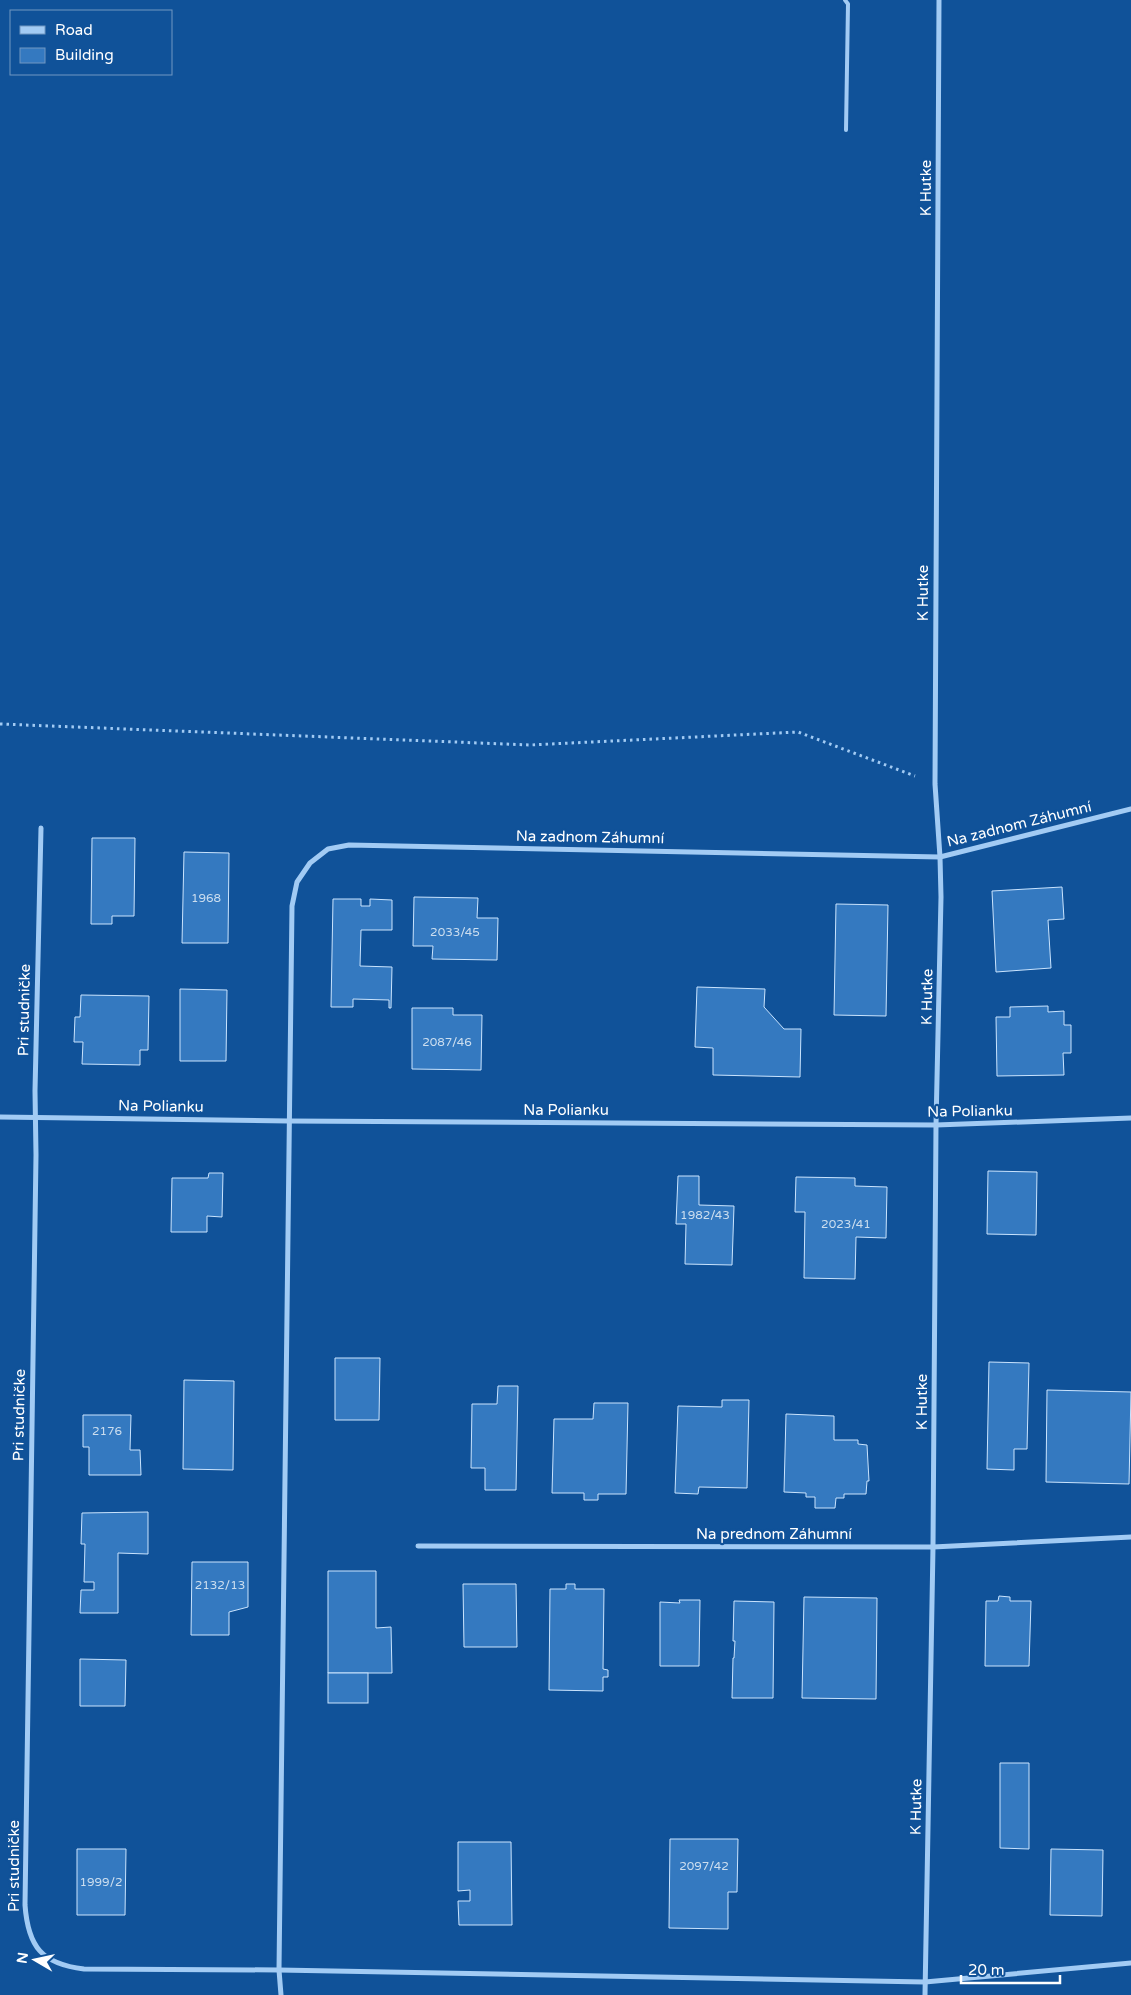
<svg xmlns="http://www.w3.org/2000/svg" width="1131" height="1995" font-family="'Varela Round',sans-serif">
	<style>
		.building { fill: #3479c0; stroke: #cae4fe }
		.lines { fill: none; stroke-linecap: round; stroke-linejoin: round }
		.path { stroke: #a2cbf4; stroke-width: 3; stroke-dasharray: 2.5 4; stroke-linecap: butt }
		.lane { stroke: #a2cbf4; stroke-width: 4 }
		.street { stroke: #a2cbf4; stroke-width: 5 }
		.labels { text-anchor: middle; stroke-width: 4.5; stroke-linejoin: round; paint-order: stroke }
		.number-label { font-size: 12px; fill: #ccdeef }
		.street-label { font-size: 15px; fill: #fff; stroke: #105299 }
	</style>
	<rect width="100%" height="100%" fill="#105299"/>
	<!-- building -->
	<g class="building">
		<path d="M 92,838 L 135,838 L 134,916 L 112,916 L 112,924 L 91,924 Z"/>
		<path d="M 184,852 L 229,853 L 228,943 L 182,943 Z"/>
		<path d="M 1062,887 L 1064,919 L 1048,920 L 1051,968 L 996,972 L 992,891 Z"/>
		<path d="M 414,897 L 478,898 L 477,918 L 498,918 L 497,960 L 432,959 L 433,946 L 413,946 Z"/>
		<path d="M 333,899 L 361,899 L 361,906 L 370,906 L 370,899 L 392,900 L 392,930 L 361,930 L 360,966 L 392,967 L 391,1008 L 389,1008 L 389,1000 L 353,999 L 353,1007 L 331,1007 Z"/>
		<path d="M 836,904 L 888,905 L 886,1016 L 834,1015 Z"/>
		<path d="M 697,987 L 765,989 L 764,1007 L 784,1029 L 801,1029 L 800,1077 L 713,1075 L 713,1048 L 695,1047 Z"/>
		<path d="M 180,989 L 227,990 L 226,1061 L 180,1061 Z"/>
		<path d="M 81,995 L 149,996 L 148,1050 L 140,1050 L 140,1065 L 82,1064 L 83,1042 L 74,1042 L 75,1017 L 80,1017 Z"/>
		<path d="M 1048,1006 L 1048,1012 L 1064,1011 L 1064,1025 L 1071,1025 L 1071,1053 L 1063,1053 L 1064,1075 L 997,1076 L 996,1017 L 1010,1017 L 1010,1007 Z"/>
		<path d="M 412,1008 L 453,1008 L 453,1015 L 482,1015 L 481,1070 L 412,1069 Z"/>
		<path d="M 988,1171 L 1037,1172 L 1036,1235 L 987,1234 Z"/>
		<path d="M 209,1173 L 223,1173 L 222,1217 L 207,1216 L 207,1232 L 171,1232 L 172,1178 L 208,1178 Z"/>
		<path d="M 678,1176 L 699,1176 L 699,1205 L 734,1206 L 732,1265 L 685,1264 L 686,1224 L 676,1224 Z"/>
		<path d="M 796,1177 L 855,1178 L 855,1186 L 887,1187 L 886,1238 L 856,1237 L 855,1279 L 804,1278 L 805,1212 L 795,1212 Z"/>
		<path d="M 335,1358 L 380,1358 L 379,1420 L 335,1420 Z"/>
		<path d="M 989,1362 L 1029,1363 L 1027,1449 L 1014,1449 L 1014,1470 L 987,1469 Z"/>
		<path d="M 184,1380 L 234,1381 L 233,1470 L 183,1469 Z"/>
		<path d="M 498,1386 L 518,1386 L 516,1490 L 485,1490 L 485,1468 L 471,1468 L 472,1404 L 497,1404 Z"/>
		<path d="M 1047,1390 L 1131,1392 L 1129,1484 L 1046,1482 Z"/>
		<path d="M 722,1400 L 749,1400 L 747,1488 L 699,1487 L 698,1494 L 675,1493 L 678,1406 L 722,1407 Z"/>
		<path d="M 594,1403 L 628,1403 L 626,1494 L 598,1494 L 598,1500 L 584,1500 L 584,1493 L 552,1493 L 554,1419 L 593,1419 Z"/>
		<path d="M 786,1414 L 834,1416 L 834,1440 L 858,1440 L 858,1444 L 867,1445 L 869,1481 L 867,1481 L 866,1494 L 844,1494 L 844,1498 L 836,1498 L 835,1508 L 815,1508 L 815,1497 L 806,1497 L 806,1493 L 784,1492 Z"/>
		<path d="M 83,1415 L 131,1415 L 130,1450 L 140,1450 L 141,1475 L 89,1475 L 89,1447 L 83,1447 Z"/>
		<path d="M 148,1512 L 148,1554 L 118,1553 L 118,1613 L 80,1613 L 81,1590 L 94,1590 L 94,1582 L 84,1582 L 85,1544 L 81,1544 L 82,1513 Z"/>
		<path d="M 192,1562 L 248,1562 L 248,1607 L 229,1612 L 229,1635 L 191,1635 Z"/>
		<path d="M 328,1571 L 376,1571 L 376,1628 L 391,1627 L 392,1673 L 328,1673 Z"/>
		<path d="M 463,1584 L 516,1584 L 517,1647 L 464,1647 Z"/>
		<path d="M 566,1584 L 575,1584 L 575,1589 L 604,1589 L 603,1669 L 608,1670 L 608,1677 L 603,1677 L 603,1691 L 549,1690 L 550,1589 L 566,1589 Z"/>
		<path d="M 999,1596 L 1010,1597 L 1010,1601 L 1031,1601 L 1029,1666 L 985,1666 L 986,1601 L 998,1601 Z"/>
		<path d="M 804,1597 L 877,1598 L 876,1699 L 802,1698 Z"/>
		<path d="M 679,1600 L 700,1600 L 699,1666 L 660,1666 L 660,1602 L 680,1603 Z"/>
		<path d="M 734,1601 L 774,1602 L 773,1698 L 732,1698 L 733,1658 L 734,1658 L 735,1641 L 733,1641 Z"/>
		<path d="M 80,1659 L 126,1660 L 125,1706 L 80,1706 Z"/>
		<rect x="328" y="1673" width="40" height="30"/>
		<path d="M 1000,1763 L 1029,1763 L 1029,1849 L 1000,1848 Z"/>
		<path d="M 670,1839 L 738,1839 L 737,1892 L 728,1892 L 728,1929 L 669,1928 Z"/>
		<path d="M 458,1842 L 511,1842 L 512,1925 L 459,1925 L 458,1901 L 470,1901 L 470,1890 L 458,1891 Z"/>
		<path d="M 77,1849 L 126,1849 L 125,1915 L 77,1915 Z"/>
		<path d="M 1051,1849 L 1103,1850 L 1102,1916 L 1050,1915 Z"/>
	</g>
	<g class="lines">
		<!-- path -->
		<path class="path" d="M 0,724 L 530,745 L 798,732 L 915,776"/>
		<!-- lane -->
		<path class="lane" d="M 845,0 L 848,4 L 846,130"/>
		<!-- street -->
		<g class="street">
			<path d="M 41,828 L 35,1091 L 36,1155 L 25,1905 C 28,1947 42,1964 84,1969 L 279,1970 L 925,1982 L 1131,1963"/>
			<path d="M 0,1117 L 289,1121 L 936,1125 L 1131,1118"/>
			<path d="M 418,1546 L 933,1547 L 1131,1537"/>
			<path d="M 281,1995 L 279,1970 L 292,906 L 297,882 L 310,863 L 328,849 L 349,845 L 940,857 L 1131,809"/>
			<path d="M 925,1995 L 933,1547 L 936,1125 L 941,897 L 940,857 L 935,784 L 939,0"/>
		</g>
	</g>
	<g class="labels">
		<!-- number labels -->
		<g class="number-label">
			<text x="206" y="902">1968</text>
			<text x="455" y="936">2033/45</text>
			<text x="447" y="1046">2087/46</text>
			<text x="705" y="1219">1982/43</text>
			<text x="846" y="1228">2023/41</text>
			<text x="107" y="1435">2176</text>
			<text x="220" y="1589">2132/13</text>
			<text x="704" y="1870">2097/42</text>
			<text x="101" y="1886">1999/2</text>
		</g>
		<!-- street labels -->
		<g class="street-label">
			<text transform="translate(926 188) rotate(-90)" y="5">K Hutke</text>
			<text transform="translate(923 593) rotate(-90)" y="5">K Hutke</text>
			<text transform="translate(1019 824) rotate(-14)" y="5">Na zadnom Záhumní</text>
			<text transform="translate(590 837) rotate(1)" y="5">Na zadnom Záhumní</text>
			<text transform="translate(927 997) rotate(-89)" y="5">K Hutke</text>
			<text transform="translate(24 1010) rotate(-89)" y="5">Pri studničke</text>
			<text transform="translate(161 1106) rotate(1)" y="5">Na Polianku</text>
			<text x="566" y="1115">Na Polianku</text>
			<text transform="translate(970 1111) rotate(-1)" y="5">Na Polianku</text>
			<text transform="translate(922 1402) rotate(-90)" y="5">K Hutke</text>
			<text transform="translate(19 1415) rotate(-89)" y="5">Pri studničke</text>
			<text x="774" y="1539">Na prednom Záhumní</text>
			<text transform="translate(916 1807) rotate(-89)" y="5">K Hutke</text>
			<text transform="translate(14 1866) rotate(-90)" y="5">Pri studničke</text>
		</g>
	</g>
	<!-- legend -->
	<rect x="10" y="10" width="162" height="65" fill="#105299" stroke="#7097c2"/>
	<rect x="20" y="26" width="25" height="8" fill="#a2cbf4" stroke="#7097c2"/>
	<text x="55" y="35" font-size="15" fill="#ffffff">Road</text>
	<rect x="20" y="48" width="25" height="15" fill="#3479c0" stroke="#7097c2"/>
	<text x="55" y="60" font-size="15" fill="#ffffff">Building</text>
	<!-- north arrow -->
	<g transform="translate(35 1960) rotate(279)" stroke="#105299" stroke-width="4" paint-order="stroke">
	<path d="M0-4L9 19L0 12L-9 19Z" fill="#ffffff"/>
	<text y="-8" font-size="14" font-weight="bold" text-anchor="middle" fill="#ffffff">N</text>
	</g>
	<!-- scale -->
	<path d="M961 1975v8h99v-8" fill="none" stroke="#ffffff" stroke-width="2.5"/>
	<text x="968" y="1975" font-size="15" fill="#ffffff" stroke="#105299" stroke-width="4" paint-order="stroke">20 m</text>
</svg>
